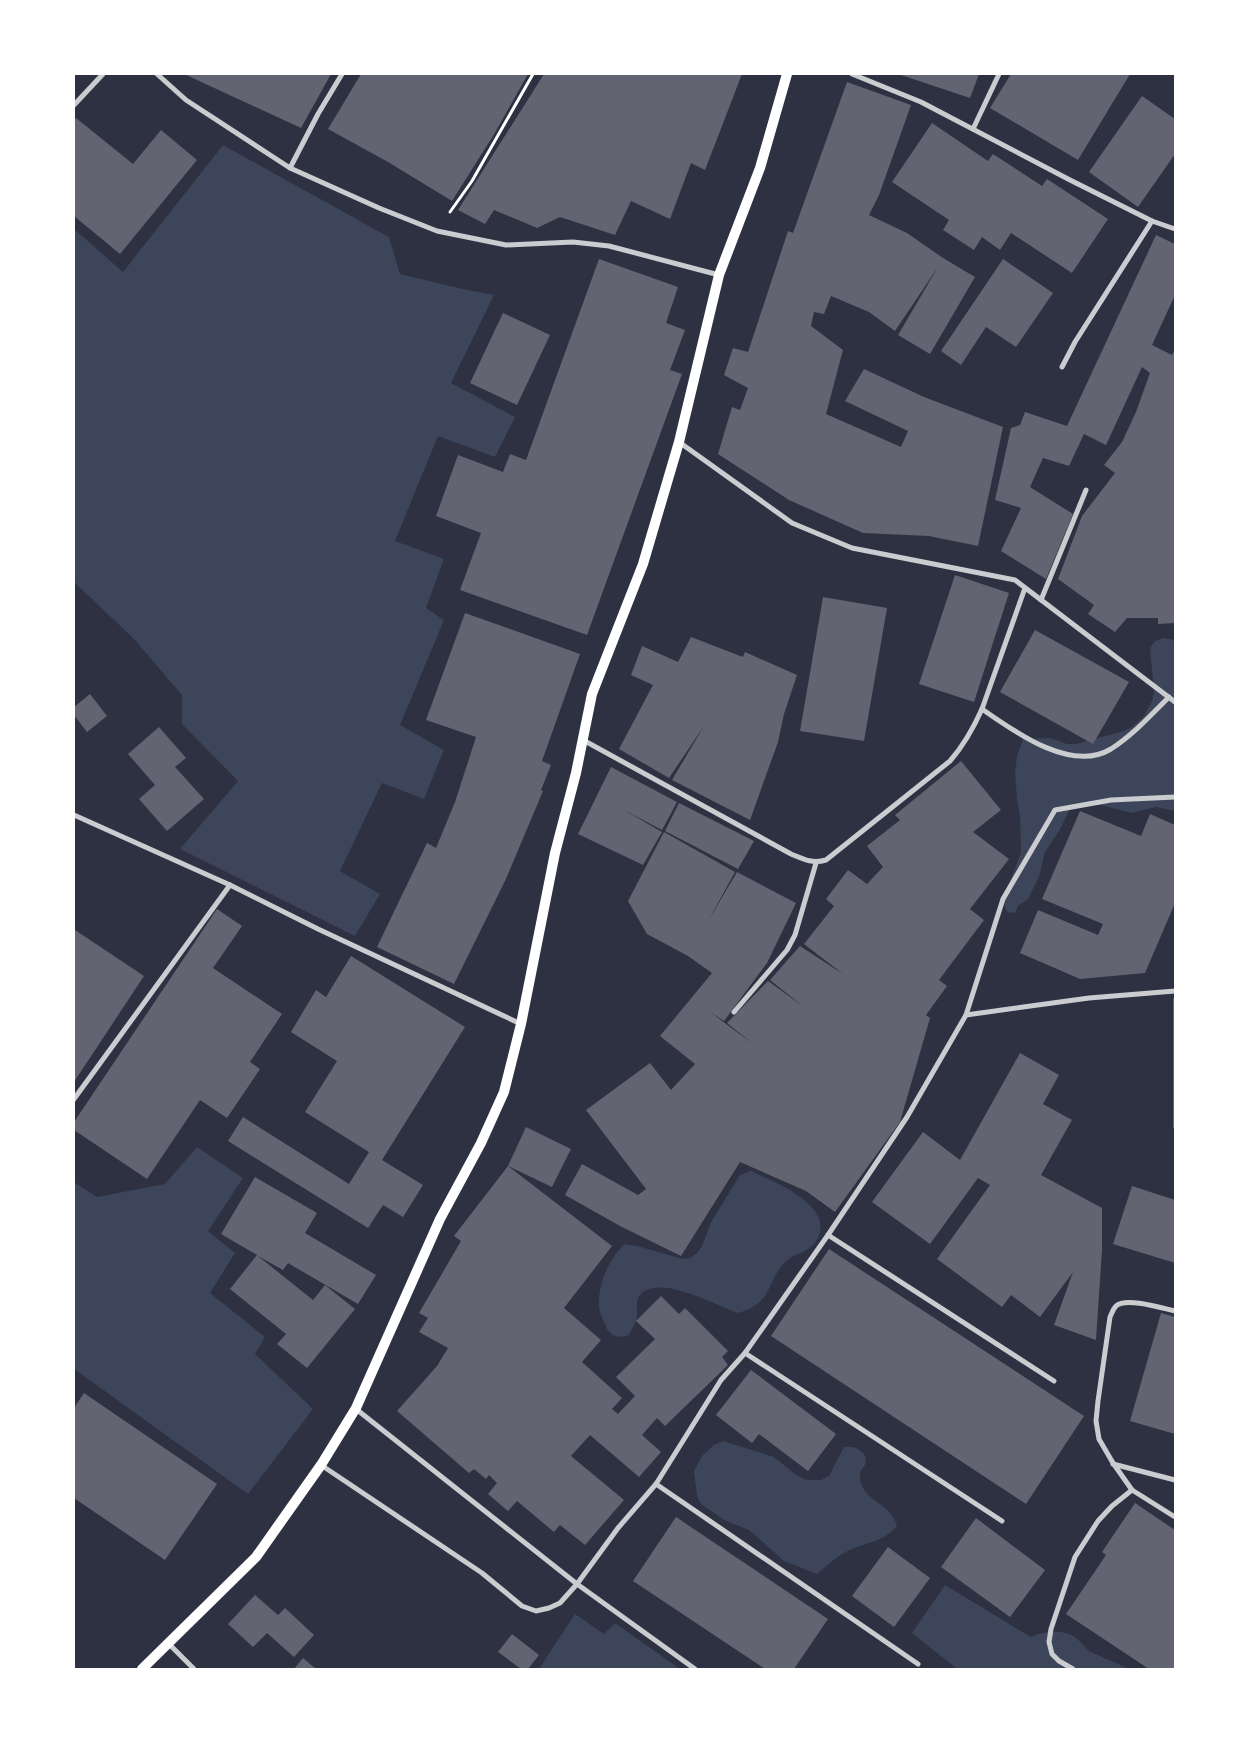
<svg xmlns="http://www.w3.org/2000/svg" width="1249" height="1743" font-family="Mulish,sans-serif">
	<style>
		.green { fill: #3c4559 }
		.building { fill: #626471 }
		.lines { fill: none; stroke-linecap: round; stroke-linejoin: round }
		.path { stroke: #fff; stroke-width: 3 }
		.minor { stroke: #caccd0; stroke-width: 5 }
		.secondary { stroke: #fff; stroke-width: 10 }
	</style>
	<rect width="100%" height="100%" fill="#2d3142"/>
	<!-- green -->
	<g class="green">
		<path d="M 223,145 L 389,237 L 400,274 L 463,289 L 494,295 L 451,383 L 515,417 L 495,457 L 438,436 L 395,541 L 444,559 L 426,608 L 444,620 L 400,725 L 444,750 L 424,799 L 382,783 L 340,871 L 380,894 L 355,936 L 180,849 L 238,781 L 182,724 L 182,695 L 133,638 L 74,582 L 74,229 L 123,272 Z"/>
		<path d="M 1163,638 L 1171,639 L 1175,642 L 1175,811 L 1156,807 L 1131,813 L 1097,804 L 1070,809 L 1059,831 L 1045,852 L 1039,877 L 1028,899 L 1018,906 L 1015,913 L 1007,912 L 1003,899 L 1021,853 L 1020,816 L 1017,799 L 1015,773 L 1017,756 L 1023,739 L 1050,738 L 1067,744 L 1076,744 L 1124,731 L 1132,727 L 1144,716 L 1152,701 L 1154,692 L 1150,648 L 1155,641 Z"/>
		<path d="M 197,1147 L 243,1178 L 208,1231 L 235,1253 L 210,1293 L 265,1337 L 255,1354 L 313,1409 L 248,1494 L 74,1369 L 74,1182 L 97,1197 L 165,1184 Z"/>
		<path d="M 751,1171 C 774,1182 840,1207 815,1243 C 808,1253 791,1254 783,1264 C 766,1285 772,1303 738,1313 C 716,1305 658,1273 640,1295 C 634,1303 639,1313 636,1321 C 634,1326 631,1331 629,1335 C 617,1339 609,1336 605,1324 C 602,1318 599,1311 599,1305 C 598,1284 609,1258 625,1244 L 641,1247 L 682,1259 L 690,1258 L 697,1253 L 702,1246 L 711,1222 L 740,1175 Z"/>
		<path d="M 723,1441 L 774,1457 L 795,1474 L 804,1479 L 812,1480 L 821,1480 L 829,1476 L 844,1447 C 854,1446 860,1448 866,1457 L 865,1465 L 860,1472 C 860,1476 860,1481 861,1484 C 869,1503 892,1505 897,1526 C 885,1541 869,1542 852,1549 C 839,1554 828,1565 817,1574 L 784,1561 L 749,1530 L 724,1520 L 701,1504 L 697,1496 L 694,1471 L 702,1456 L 714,1445 Z"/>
		<path d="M 945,1585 L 1031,1637 C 1044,1631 1064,1629 1076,1638 C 1082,1642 1085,1649 1091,1652 C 1101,1657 1112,1661 1123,1666 L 1127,1669 L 957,1669 L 912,1633 Z"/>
		<path d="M 575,1614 L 604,1634 L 615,1623 L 680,1669 L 539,1669 Z"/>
	</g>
	<!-- building -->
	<g class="building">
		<path d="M 184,74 L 331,74 L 301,128 Z"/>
		<path d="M 361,74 L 528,74 L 493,136 L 452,201 L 388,162 L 328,129 Z"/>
		<path d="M 544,74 L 742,74 L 705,170 L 691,163 L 670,219 L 631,201 L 615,235 L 560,217 L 537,228 L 494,210 L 485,224 L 458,210 Z"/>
		<path d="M 898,74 L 979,74 L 970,98 Z"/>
		<path d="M 1011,74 L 1130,74 L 1078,160 L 990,108 Z"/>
		<path d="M 847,82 L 911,105 L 879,195 L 869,215 L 907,233 L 943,258 L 975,277 L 930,354 L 898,335 L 938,267 L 895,331 L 869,312 L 831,296 L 824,314 L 814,312 L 811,326 L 843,350 L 826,414 L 901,447 L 908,431 L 845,401 L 864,369 L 924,397 L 1003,427 L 978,546 L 929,536 L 863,533 L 789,500 L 718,454 L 732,407 L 740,410 L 748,388 L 724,375 L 733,348 L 748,352 L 788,231 L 793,233 Z"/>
		<path d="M 1142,96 L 1175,119 L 1175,154 L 1138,207 L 1089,172 Z"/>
		<path d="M 76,118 L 133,164 L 161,130 L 197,160 L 120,254 L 74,216 L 74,120 Z"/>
		<path d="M 932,123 L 988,161 L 993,154 L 1042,186 L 1047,179 L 1108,219 L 1072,273 L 1011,233 L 1000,250 L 982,237 L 974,250 L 943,230 L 949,220 L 892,182 Z"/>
		<path d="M 1156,235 L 1175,244 L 1175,295 L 1152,345 L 1172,355 L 1175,349 L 1175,623 L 1158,624 L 1158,618 L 1127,618 L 1115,632 L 1088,614 L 1094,605 L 1058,579 L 1082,516 L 1115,473 L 1104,465 L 1122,442 L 1136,412 L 1150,373 L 1142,367 L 1106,445 L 1084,434 L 1069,466 L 1043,458 L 1030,487 L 1073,514 L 1046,579 L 1001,551 L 1021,508 L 995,500 L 1011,428 L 1020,425 L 1025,412 L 1067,426 Z"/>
		<path d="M 599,259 L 678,287 L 666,323 L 685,330 L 670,370 L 682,374 L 587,635 L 460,590 L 481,533 L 436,516 L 458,455 L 503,472 L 510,454 L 526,460 Z"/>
		<path d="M 1003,259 L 1053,293 L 1016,347 L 986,327 L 961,365 L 941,351 Z"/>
		<path d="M 503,313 L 550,335 L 517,405 L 470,383 Z"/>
		<path d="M 955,575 L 1009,593 L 974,702 L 919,684 Z"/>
		<path d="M 823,597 L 887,608 L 864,741 L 800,731 Z"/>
		<path d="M 465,613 L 580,654 L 542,761 L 551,765 L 541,790 L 543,791 L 505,881 L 454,984 L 377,947 L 427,843 L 436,848 L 455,802 L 476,737 L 426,720 Z"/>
		<path d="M 1035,630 L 1129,682 L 1093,744 L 1000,692 Z"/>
		<path d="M 691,637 L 743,657 L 745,652 L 797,675 L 784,714 L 778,742 L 750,820 L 672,780 L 704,726 L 669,778 L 619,749 L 653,685 L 631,675 L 642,646 L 678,662 Z"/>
		<path d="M 90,694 L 107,716 L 87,732 L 74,715 L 74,707 Z"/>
		<path d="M 159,727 L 186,758 L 175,767 L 204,799 L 167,831 L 139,799 L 155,785 L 128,754 Z"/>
		<path d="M 961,761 L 1001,810 L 973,832 L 1009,859 L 970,909 L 984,920 L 939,980 L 947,986 L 926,1015 L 930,1018 L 900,1122 L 835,1212 L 806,1191 L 740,1162 L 681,1256 L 620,1226 L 565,1195 L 582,1164 L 638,1195 L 646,1189 L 586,1110 L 650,1063 L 671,1090 L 695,1064 L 660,1036 L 712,973 L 688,956 L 647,934 L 628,901 L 664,832 L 735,872 L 708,921 L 737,872 L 796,903 L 767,963 L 724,1021 L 710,1012 L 753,1044 L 727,1023 L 768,981 L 804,1007 L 770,980 L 800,946 L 843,974 L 804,944 L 834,906 L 826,899 L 848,870 L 867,884 L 883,867 L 867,846 L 900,820 L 895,815 Z"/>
		<path d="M 611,767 L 677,802 L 662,830 L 624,810 L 662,832 L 643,865 L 578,834 Z"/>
		<path d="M 679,803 L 754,841 L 738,869 L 665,831 Z"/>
		<path d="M 1080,811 L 1141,836 L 1150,814 L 1175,825 L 1175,903 L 1145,973 L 1080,979 L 1020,953 L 1038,910 L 1098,935 L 1103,924 L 1042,899 Z"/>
		<path d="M 217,909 L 242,926 L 213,968 L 282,1014 L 250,1062 L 260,1069 L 227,1118 L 200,1100 L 147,1179 L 74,1130 L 74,1122 Z"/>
		<path d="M 75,930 L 144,976 L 74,1082 L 74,932 Z"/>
		<path d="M 351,956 L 465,1027 L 382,1160 L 423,1185 L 403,1217 L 383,1205 L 368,1228 L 228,1141 L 243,1117 L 349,1184 L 369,1152 L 305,1112 L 337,1061 L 291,1032 L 316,990 L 326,997 Z"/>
		<rect x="1173" y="998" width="2" height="130"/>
		<path d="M 1020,1053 L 1059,1075 L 1043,1104 L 1072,1120 L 1041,1175 L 1102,1208 L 1102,1250 L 1096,1340 L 1054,1325 L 1073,1272 L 1040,1317 L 1011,1295 L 1002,1307 L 937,1259 L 990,1185 L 978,1178 L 930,1244 L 872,1202 L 923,1132 L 960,1160 Z"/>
		<path d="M 526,1127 L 571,1149 L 552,1187 L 508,1166 Z"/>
		<path d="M 508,1166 L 612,1246 L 564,1308 L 601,1340 L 582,1362 L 622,1398 L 612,1409 L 618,1414 L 635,1396 L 616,1377 L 655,1339 L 636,1321 L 661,1296 L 679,1314 L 685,1308 L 728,1351 L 722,1357 L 728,1365 L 665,1426 L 657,1418 L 642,1435 L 661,1452 L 639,1477 L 590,1435 L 571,1456 L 624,1500 L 585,1545 L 560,1525 L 554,1532 L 517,1501 L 508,1511 L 488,1494 L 497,1483 L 489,1475 L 486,1479 L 474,1469 L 469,1473 L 397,1411 L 437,1366 L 448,1348 L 419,1332 L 428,1318 L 419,1313 L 461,1241 L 454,1236 Z"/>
		<path d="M 255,1177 L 317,1213 L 305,1233 L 376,1275 L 358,1304 L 288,1263 L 283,1270 L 258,1256 L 313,1300 L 325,1285 L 355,1309 L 307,1368 L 277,1344 L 286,1334 L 230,1289 L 257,1255 L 221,1234 Z"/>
		<path d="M 1132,1186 L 1175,1200 L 1175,1263 L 1113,1244 Z"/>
		<path d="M 829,1249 L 1084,1416 L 1026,1504 L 771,1336 Z"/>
		<path d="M 1161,1313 L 1175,1317 L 1175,1434 L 1130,1421 Z"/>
		<path d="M 751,1370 L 836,1434 L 808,1471 L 759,1434 L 752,1443 L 716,1415 Z"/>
		<path d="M 84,1393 L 217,1484 L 165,1560 L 74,1498 L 74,1408 Z"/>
		<path d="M 1135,1503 L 1175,1530 L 1175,1669 L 1149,1669 L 1066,1614 L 1106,1555 L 1102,1552 Z"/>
		<path d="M 676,1517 L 828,1619 L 794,1669 L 765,1669 L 633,1581 Z"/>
		<path d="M 976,1518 L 1045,1570 L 1010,1617 L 941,1567 Z"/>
		<path d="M 888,1547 L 930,1578 L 894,1627 L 852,1596 Z"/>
		<path d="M 255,1595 L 278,1615 L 285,1608 L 314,1635 L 294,1657 L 267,1633 L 253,1647 L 228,1624 Z"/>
		<path d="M 512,1634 L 539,1655 L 528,1669 L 521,1669 L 498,1652 Z"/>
		<path d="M 303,1658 L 316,1669 L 294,1669 Z"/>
	</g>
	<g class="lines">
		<!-- path -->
		<path class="path" d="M 450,212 L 472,181 L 533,74"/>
		<!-- minor -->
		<g class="minor">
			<path d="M 157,74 L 186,100 L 290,168 L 379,208 L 437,231 L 506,245 L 573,242 L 609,246 L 719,275"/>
			<path d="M 852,74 L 921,102 L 1070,180 L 1152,221 L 1175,229"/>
			<path d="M 74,105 L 103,74"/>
			<path d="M 973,129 L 999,74"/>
			<path d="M 290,168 L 318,114 L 342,74"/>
			<path d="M 1062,367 L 1075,342 L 1152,221"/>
			<path d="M 679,442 L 792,523 L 852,548 L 1015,580 L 1175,702"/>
			<path d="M 1041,600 L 1086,490"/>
			<path d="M 982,709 C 1015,732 1071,773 1111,749 C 1133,735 1151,715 1169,697"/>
			<path d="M 583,740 L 791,854 C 803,859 812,864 826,860 L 950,761 C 964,745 973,729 982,709 L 1025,588"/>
			<path d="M 74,815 L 230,885 L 318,929 L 521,1024"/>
			<path d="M 734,1012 L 787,950 L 795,935 L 816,863"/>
			<path d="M 966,1015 L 1003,899 L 1055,810 L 1111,800 L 1175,797"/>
			<path d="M 74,1099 L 230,885"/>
			<path d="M 828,1235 L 1054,1381"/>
			<path d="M 1175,1311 C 1162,1308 1126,1297 1116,1306 C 1113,1309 1112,1313 1110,1317 L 1098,1401 L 1096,1421 L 1099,1439 L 1113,1463 L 1132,1490 L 1175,1517"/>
			<path d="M 745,1353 L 1002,1521"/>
			<path d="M 1113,1464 L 1175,1480"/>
			<path d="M 321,1465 L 482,1573 L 522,1606 L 536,1611 L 549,1608 L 560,1603 L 577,1584 L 356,1409"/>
			<path d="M 656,1484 L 918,1664"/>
			<path d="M 169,1644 L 194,1669"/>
			<path d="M 695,1669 L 577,1584 L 618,1528 L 656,1484 L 721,1380 L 745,1353 L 828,1235 L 907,1117 L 966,1015 L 1089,998 L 1175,991"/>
			<path d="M 1073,1669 L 1059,1661 L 1052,1654 L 1049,1642 L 1051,1629 L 1075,1557 L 1098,1521 L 1112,1506 L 1132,1490"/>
		</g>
		<!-- secondary -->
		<path class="secondary" d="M 142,1669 L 256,1557 L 321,1465 L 356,1408 L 440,1219 L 481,1143 L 504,1092 L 521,1024 L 555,853 L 576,773 L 592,694 L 643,564 L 679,442 L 719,275 L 760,168 L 787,74"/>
	</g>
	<!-- border -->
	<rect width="1249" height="1743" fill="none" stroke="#ffffff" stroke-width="150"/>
</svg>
